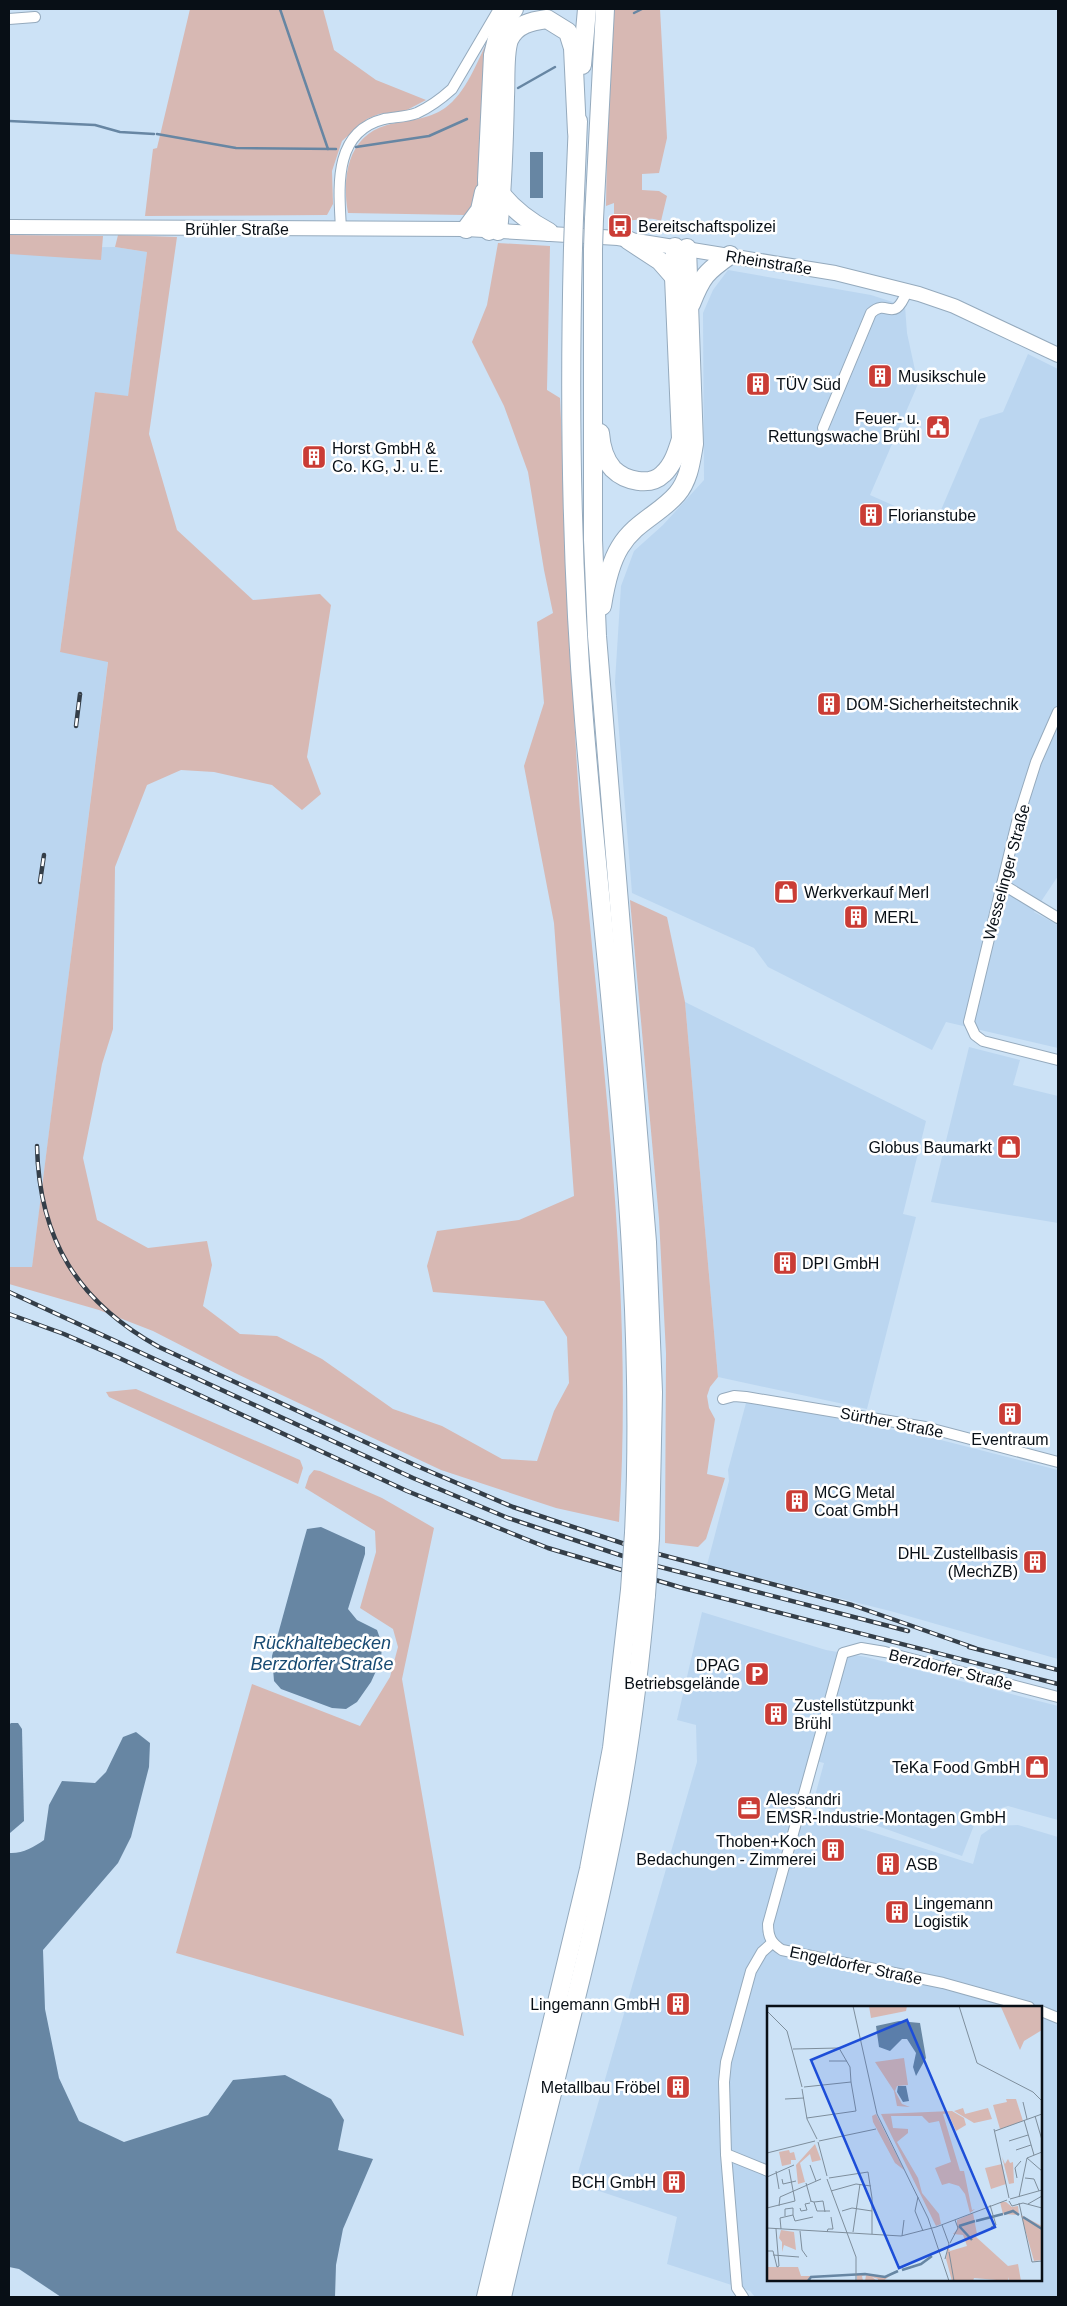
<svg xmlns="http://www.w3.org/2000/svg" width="1067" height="2306" font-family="Arial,sans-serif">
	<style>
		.built { fill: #bbd6f0; fill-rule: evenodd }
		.green { fill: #d7b8b3 }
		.water { fill: #6786a3 }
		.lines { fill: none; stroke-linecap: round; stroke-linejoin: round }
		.stream { stroke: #6786a3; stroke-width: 2.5 }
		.street-casing { stroke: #95aabd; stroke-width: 12 }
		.secondary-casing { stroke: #95aabd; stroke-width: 16 }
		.highway-casing { stroke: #95aabd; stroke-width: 20 }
		.street { stroke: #fff; stroke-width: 10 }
		.secondary { stroke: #fff; stroke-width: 14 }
		.highway { stroke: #fff; stroke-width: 18 }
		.rail-casing { stroke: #343e48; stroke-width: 4.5 }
		.rail { stroke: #fff; stroke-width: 2.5; stroke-dasharray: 8; stroke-linecap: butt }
		.highway-bridge-casing { stroke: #95aabd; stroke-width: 20; stroke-linecap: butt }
		.highway-bridge { stroke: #fff; stroke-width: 18 }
		.labels { text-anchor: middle; stroke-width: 5; stroke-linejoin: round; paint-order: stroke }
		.poi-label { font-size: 16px; fill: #080f16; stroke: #fff; text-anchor: start }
		.street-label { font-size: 16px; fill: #080f16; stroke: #fff }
		.water-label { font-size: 18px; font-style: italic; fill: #174a72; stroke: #fff }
		.inset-river { fill: none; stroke: #6786a3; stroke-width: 2.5 }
		.inset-road { fill: none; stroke: #7e8e9c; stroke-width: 1 }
		.view { fill: #1d4ed8; fill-opacity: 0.15; stroke: #1d4ed8; stroke-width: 2.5 }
		.inset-edge { fill: none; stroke: #080f16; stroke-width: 2.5 }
	</style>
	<rect width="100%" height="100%" fill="#cce2f6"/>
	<!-- built -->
	<g class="built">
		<path d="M 115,247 L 147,252 L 128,397 L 96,392 L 60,651 L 108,661 L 32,1268 L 9,1267 L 9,248 Z"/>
		<path d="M 728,270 L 871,295 L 905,306 L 907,333 L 918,384 L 870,495 L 935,524 L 980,419 L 1003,412 L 1028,354 L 1058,369 L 1058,876 L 1034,912 L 1058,925 L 1058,1048 L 946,1022 L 932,1050 L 768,967 L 754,948 L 632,893 L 615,682 L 621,586 L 634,551 L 663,525 L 704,480 L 703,313 L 713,290 Z"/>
		<path d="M 685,1002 L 926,1121 L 903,1214 L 916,1217 L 867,1409 L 718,1377 Z"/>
		<path d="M 969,1047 L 1020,1060 L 1013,1085 L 1058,1096 L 1058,1223 L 931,1202 Z"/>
		<path d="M 753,1401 L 933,1438 L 1058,1470 L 1058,1659 L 894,1612 L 707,1565 L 729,1481 L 728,1470 L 746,1403 Z"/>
		<path d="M 702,1612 L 826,1650 L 866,1657 L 1058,1706 L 1058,1820 L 1008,1806 L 978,1815 L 962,1856 L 813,1803 L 824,1763 L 809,1759 L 796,1808 L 973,1864 L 981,1835 L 994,1826 L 1018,1825 L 1058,1837 L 1058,2297 L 755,2297 L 750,2291 L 667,2264 L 677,2217 L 575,2183 L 697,1762 L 696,1725 L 677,1720 ZM 768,2007 L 1041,2007 L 1041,2280 L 768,2280 Z"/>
	</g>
	<!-- green -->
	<g class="green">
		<path d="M 190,9 L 323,9 L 334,50 L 376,80 L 426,100 L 405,111 L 379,114 L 367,119 L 342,141 L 332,171 L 333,204 L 327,215 L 145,216 L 152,157 L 153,149 L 157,148 Z"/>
		<path d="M 614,9 L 660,9 L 667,138 L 659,173 L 642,174 L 642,190 L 659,191 L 667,196 L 661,221 C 648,215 629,223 614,221 L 614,203 L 606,206 L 608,84 Z"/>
		<path d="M 488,40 L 479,205 L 464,215 L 348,213 C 342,178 347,136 387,125 C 407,120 428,120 445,108 C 466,93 477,62 488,40 Z"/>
		<path d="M 9,235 L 103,236 L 101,260 L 9,254 Z"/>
		<path d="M 118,235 L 177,237 L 149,434 L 177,530 L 253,600 L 320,594 L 331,605 L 307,757 L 321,794 L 302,810 L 272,785 L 214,772 L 181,770 L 147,785 L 115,867 L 113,1029 L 102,1064 L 83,1158 L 97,1220 L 148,1248 L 207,1241 L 212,1265 L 203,1306 L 240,1334 L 277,1336 L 322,1359 L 393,1409 L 442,1426 L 502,1459 L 537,1461 L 554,1411 L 569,1383 L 567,1337 L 544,1301 L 433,1292 L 427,1266 L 437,1231 L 519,1220 L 574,1196 L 554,923 L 524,766 L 544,703 L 537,622 L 553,613 L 544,570 L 528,472 L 504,406 L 472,342 L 487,305 L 498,243 L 550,246 L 547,390 L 560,398 C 568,560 571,723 586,884 C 606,1096 633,1309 619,1522 L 556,1508 L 441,1470 L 235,1373 L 153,1331 L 99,1310 L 9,1284 L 9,1267 L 32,1267 L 108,662 L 60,652 L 95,392 L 128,396 L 147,252 L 115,247 Z"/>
		<path d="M 630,900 L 667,917 L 685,1002 L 718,1377 L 710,1387 L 707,1396 L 709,1408 L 715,1419 L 707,1474 L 725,1478 L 706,1539 L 698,1547 L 665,1543 L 666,1353 L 659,1219 Z"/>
		<path d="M 136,1389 L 300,1460 L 303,1468 L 298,1484 L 109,1397 L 106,1392 Z"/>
		<path d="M 314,1470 L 320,1471 L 382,1498 L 434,1528 L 402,1679 L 464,2036 L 176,1953 L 252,1684 L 360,1726 L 390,1677 L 398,1647 L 393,1629 L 360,1608 L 376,1552 L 375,1531 L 305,1488 L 309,1476 Z"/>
	</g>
	<!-- water -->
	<g class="water">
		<rect x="530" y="152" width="13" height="46"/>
		<path d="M 321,1527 L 365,1547 L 365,1554 L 348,1609 L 357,1620 L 377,1630 L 382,1644 L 381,1660 L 371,1682 L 357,1702 L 346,1709 L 332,1708 L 281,1689 L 274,1681 L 272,1656 L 303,1543 L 307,1529 Z"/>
		<path d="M 11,1723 L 18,1723 L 22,1729 L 24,1821 L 10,1833 L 9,1725 Z"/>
		<path d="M 136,1732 L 150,1743 L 149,1767 L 131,1837 L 118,1863 L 43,1950 L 45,2009 L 59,2078 L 79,2121 L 124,2142 L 208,2115 L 233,2080 L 285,2075 L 331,2099 L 344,2120 L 338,2150 L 373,2159 L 343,2229 L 336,2265 L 335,2297 L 61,2297 L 19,2269 L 9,2267 L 9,1853 C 22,1854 34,1847 44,1840 L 49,1805 L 62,1781 L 95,1783 L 106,1772 L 123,1737 Z"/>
	</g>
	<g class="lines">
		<!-- stream -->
		<g class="stream">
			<path d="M 280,9 L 328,149"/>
			<path d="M 634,13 L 642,9"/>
			<path d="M 518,88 L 555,67"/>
			<path d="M 9,121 L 95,125 L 120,132 L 154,134"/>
			<path d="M 157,134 L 236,148 L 336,149"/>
			<path d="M 356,147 L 429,136 L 467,119"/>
		</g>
		<defs>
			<g id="street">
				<path d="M 9,19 L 35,17"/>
				<path d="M 341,229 C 339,189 332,132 384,119 C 394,117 407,117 417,113 C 430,107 442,98 452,89 L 499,9"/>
				<path d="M 823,428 L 871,313 C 888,297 893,326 907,291"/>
				<path d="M 1058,712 L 1036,762 L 1017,822 L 969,1022 L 975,1035 L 983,1041 L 1058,1060"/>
				<path d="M 1002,884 L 1058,918"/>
				<path d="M 723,1399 L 734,1396 L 746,1397 L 925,1427 L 1058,1462"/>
				<path d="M 1029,2007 L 943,1983 L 782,1950 C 771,1943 768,1937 768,1924 L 843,1653 L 861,1648 L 885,1652 L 1058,1697"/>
				<path d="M 1041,2011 L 1058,2018"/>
				<path d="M 726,2154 L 768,2171"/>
				<path d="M 743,2297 L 737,2288 L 726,2154 L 724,2082 L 726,2062 L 751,1971 L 762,1952 L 772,1943"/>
			</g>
			<path id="secondary" d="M 9,227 L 466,229 L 618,238 L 835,273 L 919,294 L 954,306 L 1058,355"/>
			<g id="highway">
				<path d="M 582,65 L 587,9"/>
				<path d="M 502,195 C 516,212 530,222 549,232"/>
				<path d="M 574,218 L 578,121"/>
				<path d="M 594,219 L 605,9"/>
				<path d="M 466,229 L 480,210 L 484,192"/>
				<path d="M 489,231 L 487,180 L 493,55 L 499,30 L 514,9"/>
				<path d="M 498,231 C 503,186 504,142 505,97 C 506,82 504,54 509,40 C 516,24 532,21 547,19 L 568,32 L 573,48 L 577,132"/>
				<path d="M 628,240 L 660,261 L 674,277"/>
				<path d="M 573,248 C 569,405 571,563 584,720 C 606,990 647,1260 634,1533"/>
				<path d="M 593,249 L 593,540 L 597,636 L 647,1242 L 653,1392 L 650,1538"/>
				<path d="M 691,304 C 702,276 706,272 730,255"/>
				<path d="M 600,433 C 601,446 604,459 613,469 C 625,481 650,487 663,474 C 673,465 677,452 681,439 L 674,277 L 675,247"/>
				<path d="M 602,606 C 605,587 610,563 620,547 C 635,522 660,514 677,494 C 689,480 691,461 694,444 L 687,248"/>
				<path d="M 486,2297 L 589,1869 L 612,1748 L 630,1590"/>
				<path d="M 502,2297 C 537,2142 582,1990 613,1834 C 629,1755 639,1675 646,1595"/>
			</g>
		</defs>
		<!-- street casing -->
		<use href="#street" class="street-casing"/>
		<!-- secondary casing -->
		<use href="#secondary" class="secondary-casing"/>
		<!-- highway casing -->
		<use href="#highway" class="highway-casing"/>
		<!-- street -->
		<use href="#street" class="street"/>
		<!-- secondary -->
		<use href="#secondary" class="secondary"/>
		<!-- highway -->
		<use href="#highway" class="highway"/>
		<defs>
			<g id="rail">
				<path d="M 76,726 L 80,694"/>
				<path d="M 40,882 L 44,855"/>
				<path d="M 37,1146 C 39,1240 78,1302 159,1347 L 417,1466 L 513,1507 L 643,1550 L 852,1605 L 975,1648"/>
				<path d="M 9,1292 L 413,1478 L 508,1518 L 641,1562 L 908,1631"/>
				<path d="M 9,1314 L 64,1334 L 117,1357 L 407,1491 L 548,1548 L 679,1587 L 1058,1684"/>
				<path d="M 969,1647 L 1058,1670"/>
			</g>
		</defs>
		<!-- rail casing -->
		<use href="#rail" class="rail-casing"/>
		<!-- rail -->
		<use href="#rail" class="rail"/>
		<defs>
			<g id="highway-bridge">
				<path d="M 573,248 L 574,218"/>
				<path d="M 593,249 L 594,219"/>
				<path d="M 630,1590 L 634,1533"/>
				<path d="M 646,1595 L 650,1538"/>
			</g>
		</defs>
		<!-- highway-bridge casing -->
		<use href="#highway-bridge" class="highway-bridge-casing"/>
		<!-- highway-bridge -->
		<use href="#highway-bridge" class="highway-bridge"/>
	</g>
	<!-- icons -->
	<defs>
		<symbol id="bus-square" viewBox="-11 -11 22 22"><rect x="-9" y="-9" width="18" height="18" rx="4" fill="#ca3c35" stroke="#fff"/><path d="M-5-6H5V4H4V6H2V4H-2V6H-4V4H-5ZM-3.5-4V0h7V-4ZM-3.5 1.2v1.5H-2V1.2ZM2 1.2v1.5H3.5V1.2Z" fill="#fff"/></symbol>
		<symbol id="building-square" viewBox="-11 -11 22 22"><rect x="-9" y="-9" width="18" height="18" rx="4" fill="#ca3c35" stroke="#fff"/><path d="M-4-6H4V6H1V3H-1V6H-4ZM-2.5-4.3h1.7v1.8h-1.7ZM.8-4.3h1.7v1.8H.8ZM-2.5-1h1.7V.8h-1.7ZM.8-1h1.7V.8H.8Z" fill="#fff"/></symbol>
		<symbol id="civic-square" viewBox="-11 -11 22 22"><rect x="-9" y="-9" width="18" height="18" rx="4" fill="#ca3c35" stroke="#fff"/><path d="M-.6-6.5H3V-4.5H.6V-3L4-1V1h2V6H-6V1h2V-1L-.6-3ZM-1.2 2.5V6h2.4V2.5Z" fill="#fff"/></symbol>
		<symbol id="shop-square" viewBox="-11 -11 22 22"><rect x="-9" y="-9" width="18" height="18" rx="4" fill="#ca3c35" stroke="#fff"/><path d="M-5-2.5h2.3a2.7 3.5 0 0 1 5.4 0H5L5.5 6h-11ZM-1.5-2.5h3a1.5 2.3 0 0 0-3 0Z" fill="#fff"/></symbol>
		<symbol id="parking-square" viewBox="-11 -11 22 22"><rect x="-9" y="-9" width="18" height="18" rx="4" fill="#ca3c35" stroke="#fff"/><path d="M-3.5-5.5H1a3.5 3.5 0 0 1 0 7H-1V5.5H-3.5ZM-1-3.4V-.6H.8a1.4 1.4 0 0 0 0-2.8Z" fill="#fff"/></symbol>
		<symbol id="office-square" viewBox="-11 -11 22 22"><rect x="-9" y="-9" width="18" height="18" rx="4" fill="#ca3c35" stroke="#fff"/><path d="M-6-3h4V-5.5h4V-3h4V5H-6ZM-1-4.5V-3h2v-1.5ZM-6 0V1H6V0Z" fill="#fff"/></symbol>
	</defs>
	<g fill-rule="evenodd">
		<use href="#bus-square" x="606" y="212" width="28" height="28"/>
		<use href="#building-square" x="866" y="362" width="28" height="28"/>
		<use href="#building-square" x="744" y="370" width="28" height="28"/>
		<use href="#civic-square" x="924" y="413" width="28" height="28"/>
		<use href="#building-square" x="300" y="443" width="28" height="28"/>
		<use href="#building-square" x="857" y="501" width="28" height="28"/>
		<use href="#building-square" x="815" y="690" width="28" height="28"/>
		<use href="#shop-square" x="772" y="878" width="28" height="28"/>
		<use href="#building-square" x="842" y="903" width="28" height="28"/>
		<use href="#shop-square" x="995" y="1133" width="28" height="28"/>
		<use href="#building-square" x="771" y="1249" width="28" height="28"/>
		<use href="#building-square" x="996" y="1400" width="28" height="28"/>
		<use href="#building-square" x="783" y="1487" width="28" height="28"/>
		<use href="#building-square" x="1021" y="1548" width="28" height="28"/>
		<use href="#parking-square" x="743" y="1660" width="28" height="28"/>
		<use href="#building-square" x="762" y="1700" width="28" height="28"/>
		<use href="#shop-square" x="1023" y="1753" width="28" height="28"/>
		<use href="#office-square" x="735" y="1794" width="28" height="28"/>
		<use href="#building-square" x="819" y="1836" width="28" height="28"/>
		<use href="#building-square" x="874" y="1850" width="28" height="28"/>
		<use href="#building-square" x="883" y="1898" width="28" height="28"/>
		<use href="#building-square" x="664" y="1990" width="28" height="28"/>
		<use href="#building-square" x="664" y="2073" width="28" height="28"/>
		<use href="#building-square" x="660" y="2168" width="28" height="28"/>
	</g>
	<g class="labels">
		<!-- poi labels -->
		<g class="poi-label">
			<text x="638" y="232">Bereitschaftspolizei</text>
			<text x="898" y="382">Musikschule</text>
			<text x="776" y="390">TÜV Süd</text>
			<text x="920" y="424" text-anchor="end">Feuer- u.<tspan x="920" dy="18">Rettungswache Brühl</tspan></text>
			<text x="332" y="454">Horst GmbH &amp;<tspan x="332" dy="18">Co. KG, J. u. E.</tspan></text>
			<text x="888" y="521">Florianstube</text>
			<text x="846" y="710">DOM-Sicherheitstechnik</text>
			<text x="804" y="898">Werkverkauf Merl</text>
			<text x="874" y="923">MERL</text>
			<text x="992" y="1153" text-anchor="end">Globus Baumarkt</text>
			<text x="802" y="1269">DPI GmbH</text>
			<text x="1010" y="1445" text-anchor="middle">Eventraum</text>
			<text x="814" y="1498">MCG Metal<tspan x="814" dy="18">Coat GmbH</tspan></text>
			<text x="1018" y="1559" text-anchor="end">DHL Zustellbasis<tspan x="1018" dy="18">(MechZB)</tspan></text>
			<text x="740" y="1671" text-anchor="end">DPAG<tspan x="740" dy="18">Betriebsgelände</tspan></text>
			<text x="794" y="1711">Zustellstützpunkt<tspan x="794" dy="18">Brühl</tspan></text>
			<text x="1020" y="1773" text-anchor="end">TeKa Food GmbH</text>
			<text x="766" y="1805">Alessandri<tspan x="766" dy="18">EMSR-Industrie-Montagen GmbH</tspan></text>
			<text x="816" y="1847" text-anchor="end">Thoben+Koch<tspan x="816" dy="18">Bedachungen - Zimmerei</tspan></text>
			<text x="906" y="1870">ASB</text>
			<text x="914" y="1909">Lingemann<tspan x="914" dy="18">Logistik</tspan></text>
			<text x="660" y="2010" text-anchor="end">Lingemann GmbH</text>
			<text x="660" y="2093" text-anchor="end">Metallbau Fröbel</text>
			<text x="656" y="2188" text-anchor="end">BCH GmbH</text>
		</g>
		<!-- street labels -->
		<g class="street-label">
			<text x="237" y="235">Brühler Straße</text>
			<text transform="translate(769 262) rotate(9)" y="6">Rheinstraße</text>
			<text transform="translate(1006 872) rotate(-75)" y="6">Wesselinger Straße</text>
			<text transform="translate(892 1422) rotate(11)" y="6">Sürther Straße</text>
			<text transform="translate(951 1669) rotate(14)" y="6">Berzdorfer Straße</text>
			<text transform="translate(856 1965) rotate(12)" y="6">Engeldorfer Straße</text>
		</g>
		<!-- water labels -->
		<g class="water-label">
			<text x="322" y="1649">Rückhaltebecken<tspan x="322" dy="21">Berzdorfer Straße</tspan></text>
		</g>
	</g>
	<!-- overview -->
	<g transform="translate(767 2006)">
		<rect width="275" height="275" fill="#cce2f6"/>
		<path d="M 102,0 L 140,0 L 139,5 L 104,12 ZM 275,0 L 275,24 L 257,35 L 253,44 L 234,1 ZM 137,52 L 141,79 L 130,80 L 128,85 L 135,98 L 143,101 L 130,100 L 127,85 L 108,56 ZM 239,93 L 249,93 L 256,115 L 233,123 L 226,99 L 240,96 ZM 196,102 L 198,108 L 221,102 L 225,113 L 207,117 L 187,105 ZM 185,105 L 197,112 L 199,119 L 189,125 L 181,107 L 176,108 L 193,165 L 197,165 L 205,204 L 208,203 L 203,207 L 198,188 L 192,180 L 182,177 L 175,179 L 168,162 L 184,156 L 172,115 L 162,117 L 155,110 L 124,110 L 126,122 L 141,123 L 141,127 L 130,136 L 151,172 L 155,187 L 172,208 L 174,218 L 169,220 L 114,108 ZM 109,108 L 137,164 L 128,157 L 106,116 L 105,110 ZM 48,138 L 54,154 L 45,156 L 43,148 L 33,157 L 38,176 L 31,178 L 29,159 ZM 22,144 L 23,147 L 27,146 L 29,154 L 24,154 L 24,158 L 15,160 L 12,146 ZM 235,151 L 238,158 L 241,153 L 243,157 L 246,156 L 247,177 L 242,178 ZM 235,158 L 239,178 L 224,183 L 218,162 ZM 233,196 L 239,196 L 245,201 L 251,200 L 252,209 L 236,208 ZM 206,207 L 210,228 L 208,230 L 241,260 L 251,258 L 254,275 L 242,275 L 241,271 L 241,275 L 207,272 L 206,275 L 185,275 L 179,253 L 181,241 L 183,245 L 200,240 L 196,229 L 186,228 L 190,224 L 190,214 ZM 254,209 L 275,220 L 275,254 L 267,255 ZM 14,224 L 27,226 L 29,244 L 17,239 L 15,246 L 15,236 L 12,232 ZM 0,261 L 31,261 L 34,270 L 43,270 L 43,275 L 0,275 ZM 131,264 L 116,275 L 111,275 L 111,273 L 105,271 L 110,275 L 98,275 L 99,269 L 95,270 L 96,275 L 90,275 L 90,268 L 119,270 Z" fill="#d7b8b3"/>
		<path d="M 132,15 L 153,17 L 159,52 L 149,70 L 146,61 L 149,47 L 140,33 L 135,33 L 123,45 L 112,41 L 109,20 ZM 131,80 L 139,80 L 142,95 L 136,96 L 130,86 Z" fill="#6786a3"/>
		<path class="inset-river" d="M 237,208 L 246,205 L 252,209M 256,211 L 275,223M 209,215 L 236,208M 192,220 L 205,234M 192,220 L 208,215M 135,264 L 154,258 L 165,250M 41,275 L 44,271 L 98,268 L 118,271 L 131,265"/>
		<path class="inset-road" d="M 86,0 L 110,108 L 161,212 L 182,275M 192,0 L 210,57 L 266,86 L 275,95M 1,6 L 20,25 L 35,81M 26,43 L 72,42 L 83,61 L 84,76M 62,55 L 80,55M 37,81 L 84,76 L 89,105 L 40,112M 35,83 L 40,113 L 50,133M 18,93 L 37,92M 256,96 L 260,113M 268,110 L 275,134M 257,114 L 267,149M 227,123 L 242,192M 228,125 L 275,108M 52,135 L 109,123M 242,135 L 261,129M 51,136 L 60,170M 249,144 L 264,139M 0,147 L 48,135M 260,152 L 275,165M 260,152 L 275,146M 43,159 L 49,175M 9,165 L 12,183M 0,171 L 27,159M 62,172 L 101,166 L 105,192 L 105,228M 250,172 L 248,162 L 254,155M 258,172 L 267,173 L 272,185M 15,173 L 16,178 L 29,175M 60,173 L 89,251 L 89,275M 39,177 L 44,195M 64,185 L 89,178 L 104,180M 151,191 L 148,205 L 156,225M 252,191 L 260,152M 243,193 L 275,184M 43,195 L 47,196 L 50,205 L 63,205M 242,195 L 245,200 L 256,197 L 275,202M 47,196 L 56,195 L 58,206M 252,197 L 265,256 L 275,255M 261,198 L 275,190M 223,199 L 229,219 L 224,221M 12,200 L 13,191 L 54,173M 0,202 L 28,195 L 22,163M 33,202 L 34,205 L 40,204 L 38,198 L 43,197M 75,205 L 85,202 L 105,205M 18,210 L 18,203 L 26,202 L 26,209M 175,219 L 182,238 L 178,253M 0,222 L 134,230 L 169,221 L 240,194M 9,223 L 12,260 L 10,261M 14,223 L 13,212 L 26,209 L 28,215 L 46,211M 33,225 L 35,244 L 40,251M 60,226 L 61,223 L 66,223 L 64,211M 86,226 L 93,178M 135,230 L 137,214M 183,237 L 191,222 L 188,214M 0,245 L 6,245 L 10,261M 182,246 L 187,275M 6,249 L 32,251"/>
		<path class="view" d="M 140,14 L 228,221 L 132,262 L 44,54 Z"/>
		<rect width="275" height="275" class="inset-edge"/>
	</g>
	<!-- border -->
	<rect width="1067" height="2306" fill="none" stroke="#080f16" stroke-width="20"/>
</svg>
